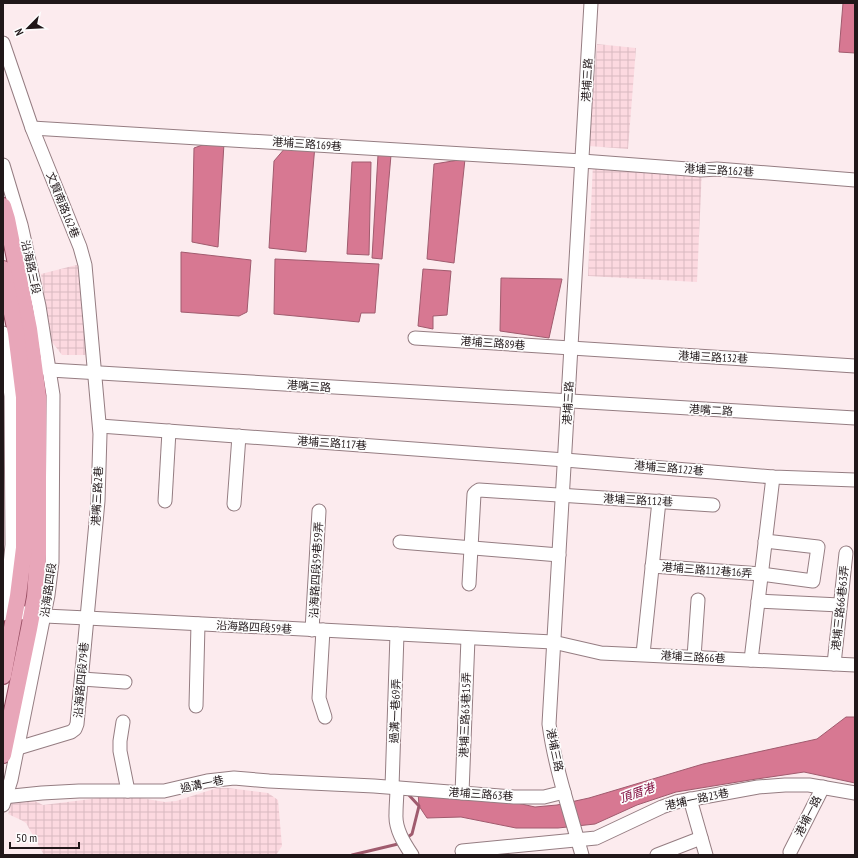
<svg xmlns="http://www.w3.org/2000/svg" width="858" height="858" font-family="'PT Sans Narrow','Noto Sans TC',sans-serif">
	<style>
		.industrial { fill: url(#industrial-grid) }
		.water { fill: #d77892; stroke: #a05b6e }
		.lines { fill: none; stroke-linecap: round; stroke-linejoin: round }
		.stream { stroke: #a05b6e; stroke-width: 3 }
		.minor-casing { stroke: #957d82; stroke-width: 15 }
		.major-casing { stroke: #984e63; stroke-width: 18 }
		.minor { stroke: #fff; stroke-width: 13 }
		.major { stroke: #e8a6b9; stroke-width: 16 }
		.labels { text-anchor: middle; stroke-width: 3.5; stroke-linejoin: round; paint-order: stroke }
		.street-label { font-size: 11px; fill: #201719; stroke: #fdfdfd }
		.water-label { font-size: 12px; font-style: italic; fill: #820d3f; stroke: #fdfdfd }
	</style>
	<defs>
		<pattern id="industrial-grid" width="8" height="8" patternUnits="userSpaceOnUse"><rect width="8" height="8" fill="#fcd9e0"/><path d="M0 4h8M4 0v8" fill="none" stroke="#d8bac0"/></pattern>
	</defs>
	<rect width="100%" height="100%" fill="#fcebee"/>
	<!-- industrial -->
	<g class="industrial">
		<path d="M 597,44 L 636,48 L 628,149 L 589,146 Z"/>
		<path d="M 593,163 L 702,168 L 697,282 L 588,276 Z"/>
		<path d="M 84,263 L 96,355 L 62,355 L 52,342 L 41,274 Z"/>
		<path d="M 217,788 L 228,788 L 268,793 L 278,800 L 282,846 L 276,855 L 44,855 L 26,823 L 21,820 L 8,814 L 14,795 L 25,796 L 43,805 L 123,795 L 165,802 L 176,801 Z"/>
	</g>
	<!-- water -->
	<g class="water">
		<path d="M 843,3 L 855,3 L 855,53 L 839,52 Z"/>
		<path d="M 208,143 L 224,143 L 218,247 L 192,242 L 194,148 Z"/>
		<path d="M 315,145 L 306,252 L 269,248 L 274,161 L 286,147 Z"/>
		<path d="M 378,155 L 391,155 L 382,259 L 372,258 Z"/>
		<path d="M 465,159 L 454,263 L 427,259 L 434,164 Z"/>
		<path d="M 352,162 L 371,162 L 369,255 L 347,254 Z"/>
		<path d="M 181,252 L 251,260 L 247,312 L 239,316 L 181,312 Z"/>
		<path d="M 275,259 L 379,264 L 375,313 L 361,313 L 359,322 L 274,314 Z"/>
		<path d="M 423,269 L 451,271 L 447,315 L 433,316 L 433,329 L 418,326 Z"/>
		<path d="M 501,278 L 562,279 L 549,338 L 500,331 Z"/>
		<path d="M 846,717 L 855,717 L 855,783 L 804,772 L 750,780 L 676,792 L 637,805 L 595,824 L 558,828 L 516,828 L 461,817 L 427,818 L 419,806 L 418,792 L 472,793 L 535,807 L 557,805 L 589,798 L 703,764 L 817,739 Z"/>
	</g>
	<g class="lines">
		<!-- stream -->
		<g class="stream">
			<path d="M 405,839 L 412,834 L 419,806 L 407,793"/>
			<path d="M 352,855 L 398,844 L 401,842"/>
		</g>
		<defs>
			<g id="minor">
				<path d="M 3,43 L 32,128 L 80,247 L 85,265 L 100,434 L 98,501 L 77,724 L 75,729 L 71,732 L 18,748"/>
				<path d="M 32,128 L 582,161 L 701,170 L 717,169 L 855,180"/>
				<path d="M 3,165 L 21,225 L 39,306 L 53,395 L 52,562 L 48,595 L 11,780 L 3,805"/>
				<path d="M 3,333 L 11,396 L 12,545 L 7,595 L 3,614"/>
				<path d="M 415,338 L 855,366"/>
				<path d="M 3,361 L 33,363 L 50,370 L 855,418"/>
				<path d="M 100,426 L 565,460 L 773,477 L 855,480"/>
				<path d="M 165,501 L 169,431"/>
				<path d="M 234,504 L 239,436"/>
				<path d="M 400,542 L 559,555"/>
				<path d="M 652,566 L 761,574 L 813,581 L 818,547 L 765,541"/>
				<path d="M 469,584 L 474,494 L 476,492 L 479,490 L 713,505"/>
				<path d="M 758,601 L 840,605"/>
				<path d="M 4,610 L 45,616 L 87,618 L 553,642 L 601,653 L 855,665"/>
				<path d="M 312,630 L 319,511"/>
				<path d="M 323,630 L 319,698 L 325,717"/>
				<path d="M 643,654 L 659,501"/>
				<path d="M 694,657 L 698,600"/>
				<path d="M 751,660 L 773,477"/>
				<path d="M 834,664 L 846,553"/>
				<path d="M 82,679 L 125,682"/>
				<path d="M 196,706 L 198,624"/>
				<path d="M 123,722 L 120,741 L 120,751 L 128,791"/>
				<path d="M 392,787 L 397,634"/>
				<path d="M 397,788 C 397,796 396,805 396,814 C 395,829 404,843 412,855"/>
				<path d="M 462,793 L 468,638"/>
				<path d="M 3,797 L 42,793 L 79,791 L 164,791 L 207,781 L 234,778 L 269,781 L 374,786 L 514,797 L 544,797 L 564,792"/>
				<path d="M 690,799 L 706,855"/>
				<path d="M 462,851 L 596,838 L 662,807 L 676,802 L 758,787 L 785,785 L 809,785 L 855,793"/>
				<path d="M 790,852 L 823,787"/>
				<path d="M 582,855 C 570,812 555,768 549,724 L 591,3"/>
				<path d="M 657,855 L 701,838"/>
			</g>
			<g id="major">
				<path d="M 3,206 L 7,219 L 29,329 L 38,396 L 38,554 L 35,597 L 29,629 L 3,755"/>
				<path d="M 3,269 L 16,333 L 24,397 L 24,548 L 18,596 L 3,676"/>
			</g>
		</defs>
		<!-- minor casing -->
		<use href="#minor" class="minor-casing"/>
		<!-- major casing -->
		<use href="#major" class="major-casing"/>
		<!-- minor -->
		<use href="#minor" class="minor"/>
		<!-- major -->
		<use href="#major" class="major"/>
	</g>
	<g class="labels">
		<!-- street labels -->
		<g class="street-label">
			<text transform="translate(587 80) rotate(-87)" y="4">港埔三路</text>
			<text transform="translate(307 144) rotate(4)" y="4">港埔三路169巷</text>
			<text transform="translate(719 170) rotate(3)" y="4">港埔三路162巷</text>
			<text transform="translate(63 205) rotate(68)" y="4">文賢南路162巷</text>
			<text transform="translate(31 267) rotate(78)" y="4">沿海路三段</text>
			<text transform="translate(493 343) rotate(4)" y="4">港埔三路89巷</text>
			<text transform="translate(713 357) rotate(3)" y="4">港埔三路132巷</text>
			<text transform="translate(309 386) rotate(4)" y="4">港嘴三路</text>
			<text transform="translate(568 403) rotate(-87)" y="4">港埔三路</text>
			<text transform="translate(711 410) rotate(3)" y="4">港嘴二路</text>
			<text transform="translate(332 443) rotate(4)" y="4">港埔三路117巷</text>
			<text transform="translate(669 468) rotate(5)" y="4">港埔三路122巷</text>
			<text transform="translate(97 496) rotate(-87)" y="4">港嘴三路2巷</text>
			<text transform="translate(638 500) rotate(3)" y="4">港埔三路112巷</text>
			<text transform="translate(316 570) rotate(-87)" y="4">沿海路四段59巷59弄</text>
			<text transform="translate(707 570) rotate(4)" y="4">港埔三路112巷16弄</text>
			<text transform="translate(48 590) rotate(-82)" y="4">沿海路四段</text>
			<text transform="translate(840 608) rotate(-84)" y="4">港埔三路66巷63弄</text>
			<text transform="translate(254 627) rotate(3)" y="4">沿海路四段59巷</text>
			<text transform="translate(693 657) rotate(3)" y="4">港埔三路66巷</text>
			<text transform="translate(81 680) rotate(-85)" y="4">沿海路四段79巷</text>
			<text transform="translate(395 711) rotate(-88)" y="4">過溝一巷69弄</text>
			<text transform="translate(465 715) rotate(-88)" y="4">港埔三路63巷15弄</text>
			<text transform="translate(555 750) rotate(78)" y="4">港埔三路</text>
			<text transform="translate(202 784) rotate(-12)" y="4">過溝一巷</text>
			<text transform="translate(481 794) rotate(4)" y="4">港埔三路63巷</text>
			<text transform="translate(697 799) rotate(-12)" y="4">港埔一路23巷</text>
			<text transform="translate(808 816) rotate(-63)" y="4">港埔一路</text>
		</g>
		<!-- water labels -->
		<g class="water-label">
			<text transform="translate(637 793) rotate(-19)" y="4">頂厝港</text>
		</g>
	</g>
	<!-- border -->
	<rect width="858" height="858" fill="none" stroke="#201719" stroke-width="8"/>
	<!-- north arrow -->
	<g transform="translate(28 28) rotate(246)" stroke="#fdfdfd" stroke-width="3" paint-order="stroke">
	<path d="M0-3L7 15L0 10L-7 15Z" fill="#201719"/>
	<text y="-6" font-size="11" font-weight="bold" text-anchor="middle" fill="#201719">N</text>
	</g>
	<!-- scale -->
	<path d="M10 842v6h69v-6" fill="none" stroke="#201719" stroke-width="2"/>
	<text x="16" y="842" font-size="12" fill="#201719" stroke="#fdfdfd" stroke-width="3" paint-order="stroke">50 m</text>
</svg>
